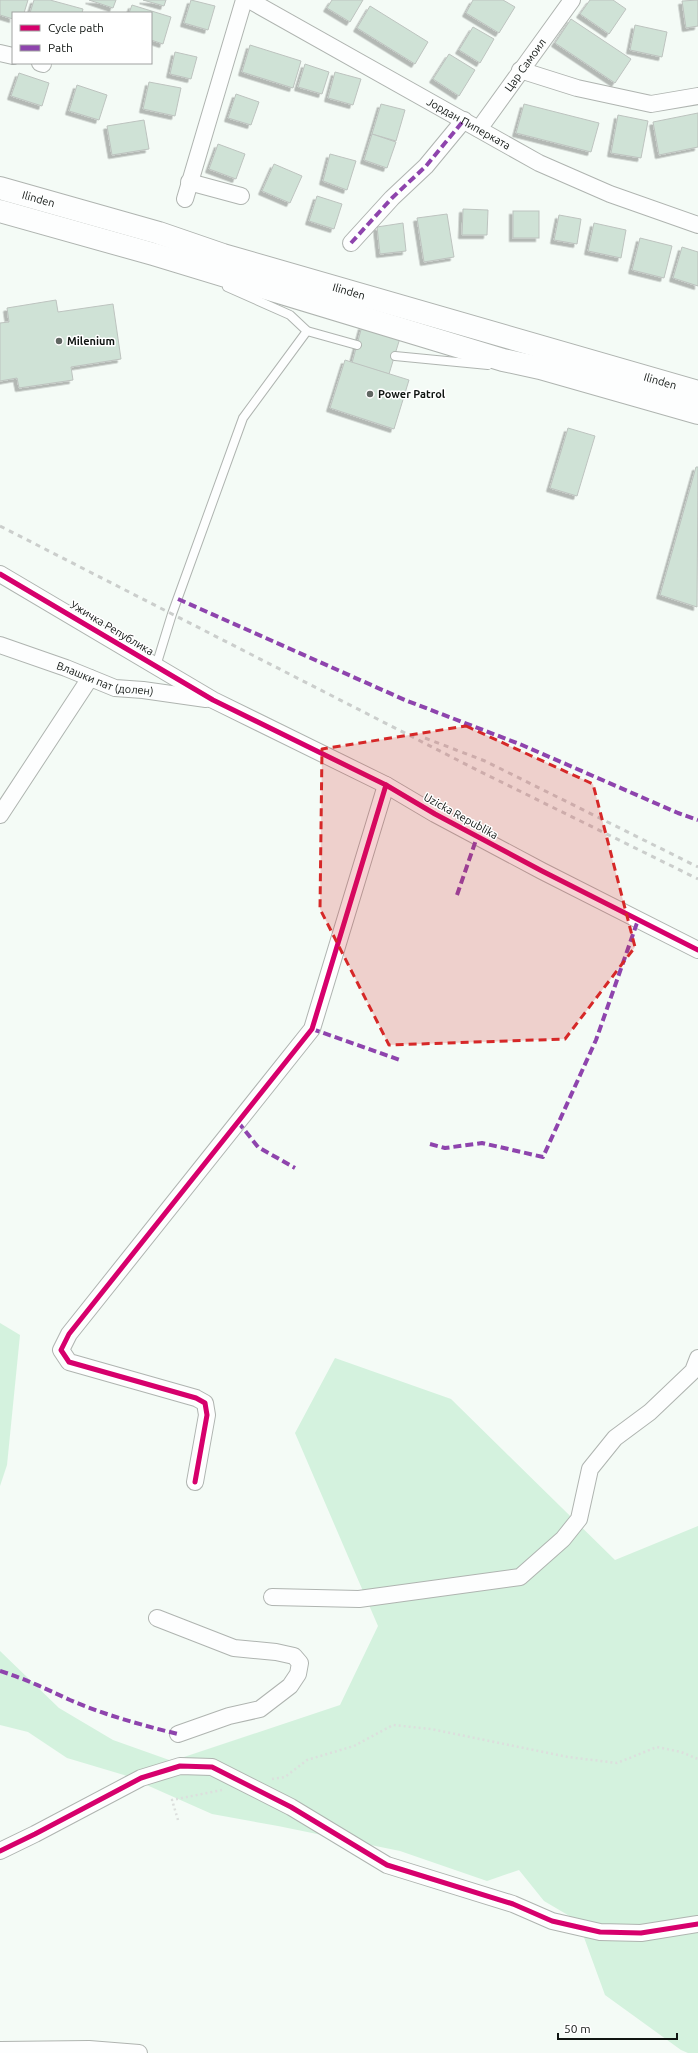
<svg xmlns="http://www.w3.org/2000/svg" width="698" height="2053" font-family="Ubuntu,sans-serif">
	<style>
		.green { fill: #d4f2de }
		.building { fill: #cfe2d6; stroke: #bdc3bf; filter: url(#shadow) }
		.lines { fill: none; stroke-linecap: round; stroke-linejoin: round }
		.service-casing { stroke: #afb4b0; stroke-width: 10 }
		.minor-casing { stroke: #afb4b0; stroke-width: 18 }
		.primary-casing { stroke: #afb4b0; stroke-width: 24 }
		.path { stroke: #dcdfdd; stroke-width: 2.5; stroke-dasharray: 2 3; stroke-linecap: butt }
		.service { stroke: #fdfefe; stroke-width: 8 }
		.minor { stroke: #fdfefe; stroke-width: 16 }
		.primary { stroke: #fdfefe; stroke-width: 22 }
		.rail { stroke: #cbcecc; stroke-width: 3; stroke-dasharray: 5 5; stroke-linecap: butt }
		.quiet { stroke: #8e44ad; stroke-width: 4; stroke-dasharray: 8 4; stroke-linecap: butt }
		.cycleway-casing { stroke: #fff; stroke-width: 8 }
		.cycleway { stroke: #d6006c; stroke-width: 5 }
		.marked { fill: #d62828; fill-opacity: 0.2; stroke: #d62828; stroke-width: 3; stroke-dasharray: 8 5; stroke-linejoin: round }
		.poi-dot { fill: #606662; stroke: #fff; stroke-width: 1.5 }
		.labels { text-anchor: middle; stroke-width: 3; stroke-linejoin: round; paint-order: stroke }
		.street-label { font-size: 11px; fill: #101512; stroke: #fff }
		.poi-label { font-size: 11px; font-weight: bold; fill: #101512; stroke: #fff; text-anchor: start }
	</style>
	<defs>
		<filter id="shadow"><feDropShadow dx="-3.5" dy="3.5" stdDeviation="0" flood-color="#0004"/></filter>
	</defs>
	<rect width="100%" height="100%" fill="#f4fbf6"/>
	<!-- green -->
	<g class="green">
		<path d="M 0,1323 L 20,1335 L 7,1465 L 0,1486 Z"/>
		<path d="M 335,1358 L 451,1399 L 615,1560 L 698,1526 L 698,2053 L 688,2053 L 681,2050 L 605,1995 L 578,1921 L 544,1901 L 519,1870 L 487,1881 L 400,1851 L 278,1826 L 212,1814 L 124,1775 L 67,1758 L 28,1732 L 0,1725 L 0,1651 L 59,1708 L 113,1740 L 172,1761 L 340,1705 L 378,1626 L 295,1433 Z"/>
	</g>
	<!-- building -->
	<g class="building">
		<path d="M 0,0 L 28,0 L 24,13 L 13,13 L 13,19 L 0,15 Z"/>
		<path d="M 34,0 L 50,0 L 83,9 L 82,13 L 30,13 Z"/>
		<path d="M 89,0 L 116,0 L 113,8 Z"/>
		<path d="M 143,0 L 166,0 L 164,6 Z"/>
		<path d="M 191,0 L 215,6 L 208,30 L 184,23 Z"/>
		<path d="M 332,0 L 363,0 L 350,22 L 327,8 Z"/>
		<path d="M 473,0 L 503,0 L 515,7 L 499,33 L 466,13 Z"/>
		<path d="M 590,0 L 613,0 L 626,9 L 609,34 L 580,14 Z"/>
		<path d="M 698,0 L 698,26 L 686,28 L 682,1 Z"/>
		<path d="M 132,5 L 171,17 L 163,44 L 151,40 L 151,13 L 129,13 Z"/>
		<path d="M 370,6 L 428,42 L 415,64 L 357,28 Z"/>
		<path d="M 571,19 L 631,59 L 615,83 L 555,43 Z"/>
		<path d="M 635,25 L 667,32 L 662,57 L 630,50 Z"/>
		<path d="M 473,27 L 494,39 L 480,63 L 459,50 Z"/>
		<path d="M 250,45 L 301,61 L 293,88 L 242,72 Z"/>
		<path d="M 175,52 L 197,57 L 191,79 L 170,74 Z"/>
		<path d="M 449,54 L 475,70 L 459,96 L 433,79 Z"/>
		<path d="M 305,64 L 329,72 L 322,94 L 298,87 Z"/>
		<path d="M 335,72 L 361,79 L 353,105 L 328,98 Z"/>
		<path d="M 19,73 L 49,83 L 42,106 L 11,96 Z"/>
		<path d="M 149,82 L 181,88 L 175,116 L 143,109 Z"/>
		<path d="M 77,85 L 107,95 L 99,120 L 69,111 Z"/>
		<path d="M 236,94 L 259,102 L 251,125 L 228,118 Z"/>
		<path d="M 381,104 L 405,110 L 396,141 L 372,134 Z"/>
		<path d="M 524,104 L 599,123 L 591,152 L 516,133 Z"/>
		<path d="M 698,113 L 698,147 L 659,155 L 653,122 Z"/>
		<path d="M 618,115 L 648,121 L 641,158 L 611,153 Z"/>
		<path d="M 144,120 L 149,149 L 112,155 L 107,126 Z"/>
		<path d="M 372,134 L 396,142 L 387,168 L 364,160 Z"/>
		<path d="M 218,144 L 245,154 L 236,179 L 209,169 Z"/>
		<path d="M 330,154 L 356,161 L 347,190 L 323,181 Z"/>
		<path d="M 274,164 L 302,176 L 290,203 L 262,191 Z"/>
		<path d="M 317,196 L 342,204 L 334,229 L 309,221 Z"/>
		<path d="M 463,209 L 488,210 L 487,235 L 462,235 Z"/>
		<rect x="513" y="211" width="26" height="27"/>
		<path d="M 447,214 L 454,257 L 424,262 L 417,218 Z"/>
		<path d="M 559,215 L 581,219 L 577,244 L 554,240 Z"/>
		<path d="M 403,223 L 406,251 L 380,254 L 377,227 Z"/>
		<path d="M 594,223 L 626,230 L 621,258 L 588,251 Z"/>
		<path d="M 640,238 L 672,246 L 664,278 L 632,270 Z"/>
		<path d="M 682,247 L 698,252 L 698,286 L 673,278 Z"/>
		<path d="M 56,300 L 58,312 L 113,304 L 121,359 L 71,367 L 73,380 L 19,388 L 17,378 L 0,381 L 0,323 L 9,322 L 7,308 Z"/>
		<path d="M 362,326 L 400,338 L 389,374 L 352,363 Z"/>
		<path d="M 345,360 L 409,380 L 394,429 L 330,408 Z"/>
		<path d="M 568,428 L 595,436 L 577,496 L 550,488 Z"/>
		<path d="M 696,467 L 698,467 L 697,607 L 660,595 Z"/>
	</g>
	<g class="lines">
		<defs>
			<g id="service">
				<path d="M 227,287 L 290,315 L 307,331 L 357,345"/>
				<path d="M 395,356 L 488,365"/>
				<path d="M 156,666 L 172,614 L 243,418 L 307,331"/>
			</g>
			<g id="minor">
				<path id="s1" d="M 249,0 L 539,163 L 610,194 L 698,225"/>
				<path d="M 0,53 L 13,56"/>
				<path d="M 40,63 L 43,64"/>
				<path d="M 520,70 L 577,88 L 651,104 L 698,96"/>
				<path id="s2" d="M 479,129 L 572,0"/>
				<path d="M 189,182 L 241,196"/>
				<path d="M 185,199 L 244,0"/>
				<path d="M 351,243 L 392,198 L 426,166 L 464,120"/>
				<path d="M 0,574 L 213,700 L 386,785 L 435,814 L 542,871 L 698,950"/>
				<path id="s3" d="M 0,645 L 66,668 L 115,688 L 143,690 L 206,699"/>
				<path d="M 0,815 L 90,678"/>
				<path d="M 195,1482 L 207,1415 L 205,1403 L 196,1398 L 69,1362 L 61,1350 L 69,1334 L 312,1029 L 386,785"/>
				<path d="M 272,1597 L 359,1599 L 520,1577 L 563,1539 L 579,1519 L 590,1469 L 615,1438 L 650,1412 L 693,1371 L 698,1358"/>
				<path d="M 157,1618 L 234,1648 L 276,1652 L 294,1656 L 300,1663 L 298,1674 L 290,1686 L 260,1709 L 229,1716 L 178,1734"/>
				<path d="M 0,1851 L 35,1834 L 141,1778 L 180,1766 L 212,1767 L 291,1807 L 387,1865 L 513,1904 L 552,1921 L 600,1932 L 641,1933 L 698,1924"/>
				<path d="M 0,2050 L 89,2049 L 139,2053"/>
			</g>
			<g id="primary">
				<path id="s4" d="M 0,188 L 159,233 L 223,255 L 698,392"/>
				<path d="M 0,211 L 153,254 L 503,360 L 540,368 L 698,413"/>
			</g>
		</defs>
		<!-- service casing -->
		<use href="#service" class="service-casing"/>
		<!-- minor casing -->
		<use href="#minor" class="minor-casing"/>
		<!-- primary casing -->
		<use href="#primary" class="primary-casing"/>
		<!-- path -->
		<g class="path">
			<path d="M 272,1779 L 285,1777 L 307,1760 L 354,1746 L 393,1725 L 431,1729 L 568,1757 L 617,1763 L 657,1747 L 681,1752 L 698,1759"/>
			<path d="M 178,1820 L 172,1800 L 222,1790"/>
		</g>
		<!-- service -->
		<use href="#service" class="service"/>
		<!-- minor -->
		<use href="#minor" class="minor"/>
		<!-- primary -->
		<use href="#primary" class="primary"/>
		<!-- rail -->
		<g class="rail">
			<path d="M 0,526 L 479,771 L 698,879"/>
			<path d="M 425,738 L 485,761 L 698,867"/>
		</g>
		<!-- quiet -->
		<g class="quiet">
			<path d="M 351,243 L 392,198 L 426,166 L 464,120"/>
			<path d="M 178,599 L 405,700 L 522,745 L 678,813 L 698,820"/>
			<path d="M 457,895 L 477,837"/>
			<path d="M 312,1029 L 400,1060"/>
			<path d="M 238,1122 L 258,1147 L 295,1168"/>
			<path d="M 430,1144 L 445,1148 L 482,1143 L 543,1157 L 596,1040 L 638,920"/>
			<path d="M 0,1671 C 26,1679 46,1689 70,1700 C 105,1715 141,1725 178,1734"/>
		</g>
		<defs>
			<g id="cycleway">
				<path d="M 0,574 L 213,700 L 386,785 L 435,814 L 542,871 L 698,950"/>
				<path d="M 195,1482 L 207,1415 L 205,1403 L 196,1398 L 69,1362 L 61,1350 L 69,1334 L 312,1029 L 386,785"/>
				<path d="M 0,1851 L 35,1834 L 141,1778 L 180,1766 L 212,1767 L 291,1807 L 387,1865 L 513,1904 L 552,1921 L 600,1932 L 641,1933 L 698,1924"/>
			</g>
		</defs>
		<!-- cycleway casing -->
		<use href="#cycleway" class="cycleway-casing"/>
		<!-- cycleway -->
		<use href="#cycleway" class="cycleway"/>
	</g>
	<!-- marked area -->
	<path class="marked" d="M 466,726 L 593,784 L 635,947 L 565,1039 L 389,1045 L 320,909 L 322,749 Z"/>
	<!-- markers -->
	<g class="poi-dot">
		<circle cx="59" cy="341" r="4"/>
		<circle cx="370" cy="394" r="4"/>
	</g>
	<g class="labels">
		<!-- street labels -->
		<g class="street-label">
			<text dy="4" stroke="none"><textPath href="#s2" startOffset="79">Цар Самоил</textPath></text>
			<text dy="4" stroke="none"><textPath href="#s1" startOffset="252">Јордан Пиперката</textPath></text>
			<text dy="4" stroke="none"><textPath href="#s4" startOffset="40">Ilinden</textPath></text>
			<text dy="4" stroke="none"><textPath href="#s4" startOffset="364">Ilinden</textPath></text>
			<text dy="4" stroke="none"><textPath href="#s4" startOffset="688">Ilinden</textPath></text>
			<text transform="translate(112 628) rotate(31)" y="4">Ужичка Република</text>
			<text dy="4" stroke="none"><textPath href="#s3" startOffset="111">Влашки пат (долен)</textPath></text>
			<text transform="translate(461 816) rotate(29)" y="4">Uzicka Republika</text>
		</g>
		<!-- poi labels -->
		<g class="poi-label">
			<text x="67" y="345">Milenium</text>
			<text x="378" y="398">Power Patrol</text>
		</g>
	</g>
	<!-- legend -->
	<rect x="12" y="12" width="140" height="52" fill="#ffffff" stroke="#9fa1a0"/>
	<rect x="20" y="25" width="20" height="6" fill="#d6006c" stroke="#9fa1a0"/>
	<text x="48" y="32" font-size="12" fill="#101512">Cycle path</text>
	<rect x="20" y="45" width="20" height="6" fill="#8e44ad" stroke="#9fa1a0"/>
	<text x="48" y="52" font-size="12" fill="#101512">Path</text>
	<!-- scale -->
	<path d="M558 2033v6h119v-6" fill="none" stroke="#101512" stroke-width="2"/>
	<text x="564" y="2033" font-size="12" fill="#101512" stroke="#ffffff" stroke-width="3" paint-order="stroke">50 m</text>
</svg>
